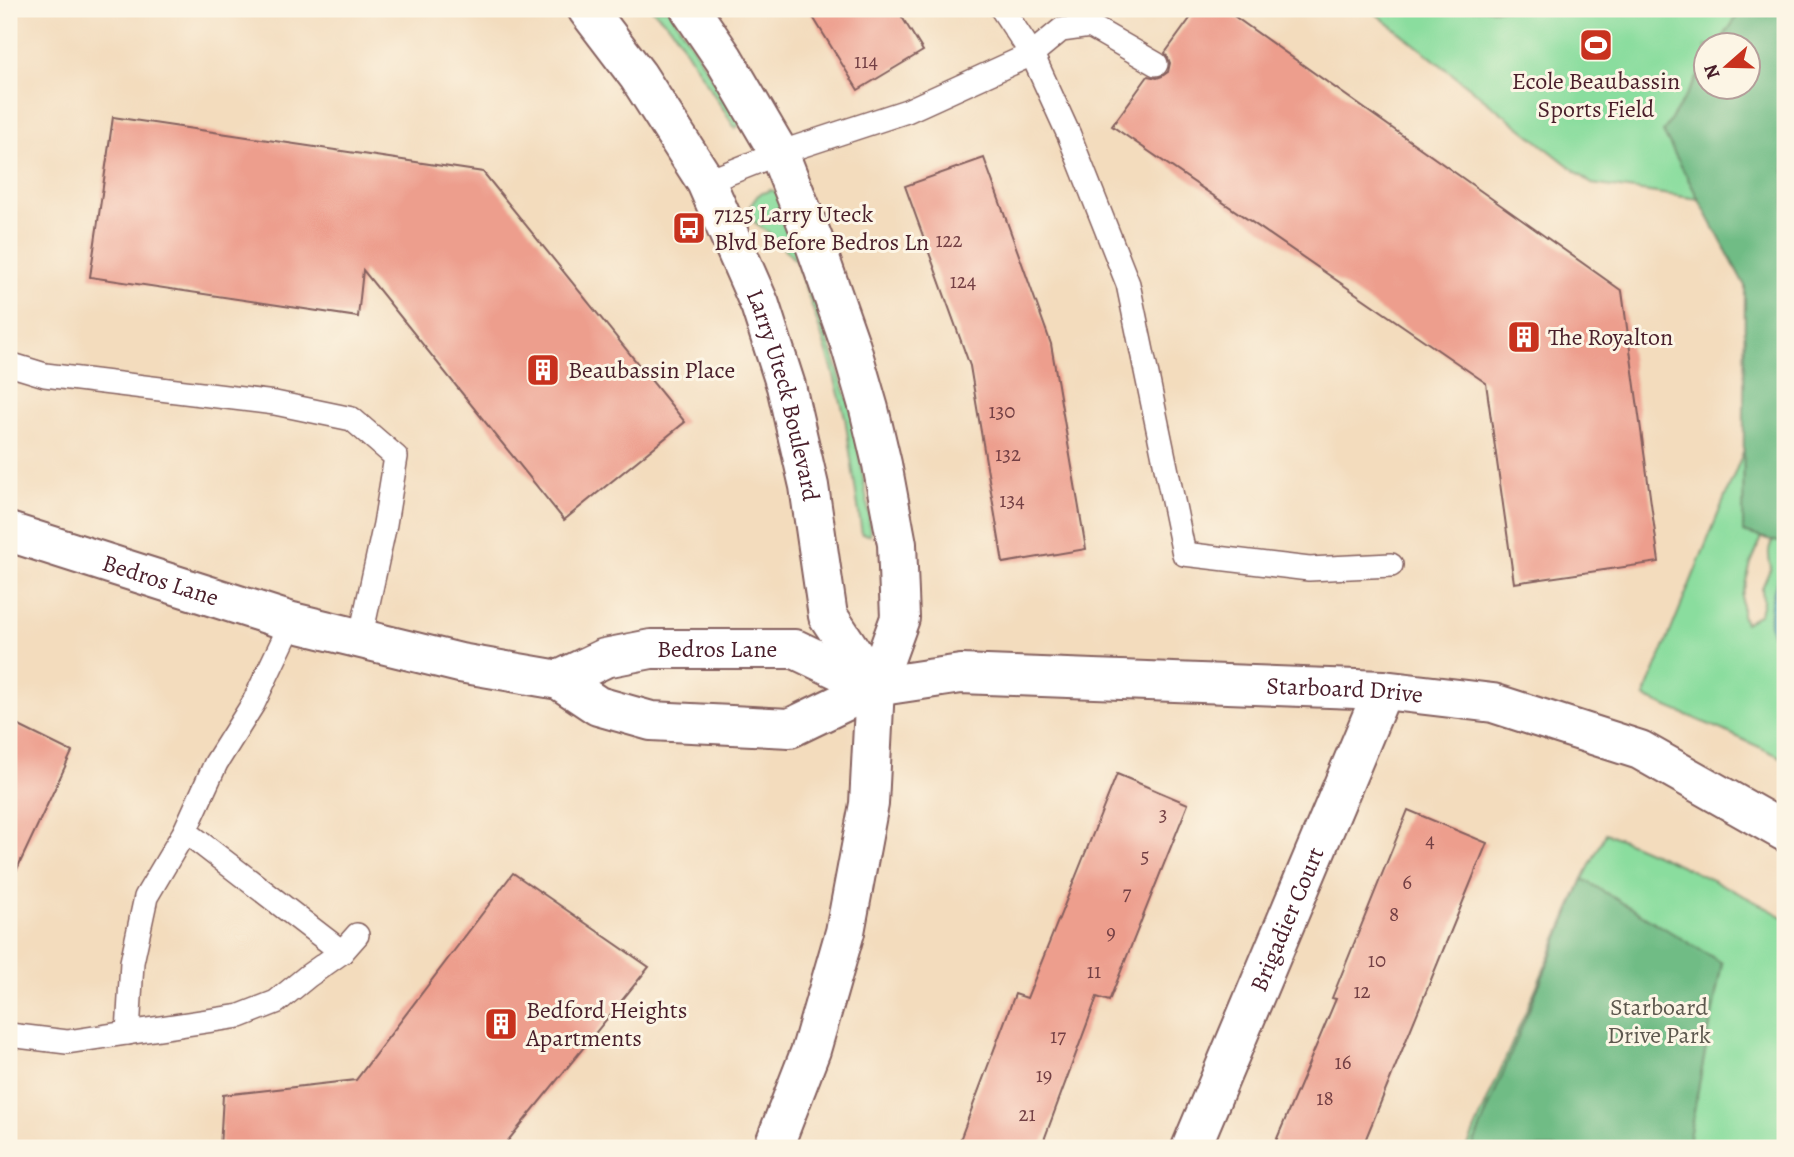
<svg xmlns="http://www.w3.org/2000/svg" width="1794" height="1157" font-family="Alegreya,serif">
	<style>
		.green { fill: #8add9e; stroke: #6a7e64; stroke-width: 2; fill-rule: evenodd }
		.forest { fill: #6fbc85; stroke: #5c6e58; stroke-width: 2 }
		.water { fill: #50bacc; stroke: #4d6c7c; stroke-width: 2 }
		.building { fill: #ed9e8d }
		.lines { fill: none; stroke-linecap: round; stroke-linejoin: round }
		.service-casing { stroke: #85615e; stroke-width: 26 }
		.minor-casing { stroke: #85615e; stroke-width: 42 }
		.tertiary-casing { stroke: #85615e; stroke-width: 42 }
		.secondary-casing { stroke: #85615e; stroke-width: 42 }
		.service { stroke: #fff; stroke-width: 23 }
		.minor { stroke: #fff; stroke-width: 38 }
		.tertiary { stroke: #fff; stroke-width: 38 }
		.secondary { stroke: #fff; stroke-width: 38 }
		.labels { text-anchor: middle; stroke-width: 6; stroke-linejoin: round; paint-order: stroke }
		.number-label { font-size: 21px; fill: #733f44 }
		.poi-label { font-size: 24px; fill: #4a1f2b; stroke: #fcf5e5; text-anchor: start }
		.street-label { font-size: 24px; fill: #4a1f2b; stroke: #fcf5e5 }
		.park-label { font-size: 24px; fill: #5d584e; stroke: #fcf5e5 }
	</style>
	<rect width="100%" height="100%" fill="#fcf5e5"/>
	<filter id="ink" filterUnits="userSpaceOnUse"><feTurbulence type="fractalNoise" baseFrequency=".0143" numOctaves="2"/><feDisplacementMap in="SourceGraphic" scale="14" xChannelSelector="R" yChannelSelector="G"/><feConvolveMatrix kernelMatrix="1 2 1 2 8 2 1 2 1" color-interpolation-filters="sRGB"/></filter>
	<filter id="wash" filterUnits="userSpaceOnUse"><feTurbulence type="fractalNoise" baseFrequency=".00686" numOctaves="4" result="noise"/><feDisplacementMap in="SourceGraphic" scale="28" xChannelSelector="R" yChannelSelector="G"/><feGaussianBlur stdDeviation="1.57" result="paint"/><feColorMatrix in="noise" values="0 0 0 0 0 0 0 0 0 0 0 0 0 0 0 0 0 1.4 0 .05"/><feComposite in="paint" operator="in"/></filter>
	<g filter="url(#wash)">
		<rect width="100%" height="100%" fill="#f3dcbd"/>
		<!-- green -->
		<g class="green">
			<path d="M 652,9 L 669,9 L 741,124 L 735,128 L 672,28 Z"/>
			<path d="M 1370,9 L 1785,9 L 1785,211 L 1592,184 ZM 1706,46 L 1748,46 L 1748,88 L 1706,88 Z"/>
			<path d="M 770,190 L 779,192 L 853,415 L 869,514 L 870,535 L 862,534 L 845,417 L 832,368 L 815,315 L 796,261 L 771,235 L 752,220 L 750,206 L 758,195 Z"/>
			<path d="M 1785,349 L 1768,524 L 1751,563 L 1742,596 L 1742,615 L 1745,623 L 1760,614 L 1763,601 L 1762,588 L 1771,567 C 1765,545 1773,543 1780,524 C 1783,517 1784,509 1785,502 L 1785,759 L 1729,733 L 1644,697 Z"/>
			<path d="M 1606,833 C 1668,859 1727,885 1785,918 L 1785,1148 L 1467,1148 L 1583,879 Z"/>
		</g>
		<!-- forest -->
		<g class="forest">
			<path d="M 1742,9 L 1785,9 L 1785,544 L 1743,532 L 1745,286 L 1663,132 L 1706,64 L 1706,88 L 1748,88 L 1748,46 L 1718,45 Z"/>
			<path d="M 1583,879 L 1722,963 L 1687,1148 L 1472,1148 Z"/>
		</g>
		<!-- water -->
		<path class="water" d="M 1785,562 L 1785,628 L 1773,635 C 1764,616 1776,580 1785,562 Z"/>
		<g id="blocks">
			<!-- building -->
			<g class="building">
				<path d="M 808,9 L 897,9 L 923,51 L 858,90 Z"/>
				<path d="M 1197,9 L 1224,9 L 1622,291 L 1659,562 L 1514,583 L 1486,383 L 1112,126 L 1148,76 L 1157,78 L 1162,76 L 1168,72 L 1170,63 L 1168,58 L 1165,53 Z"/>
				<path d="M 113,117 L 483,172 L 685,422 L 564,520 L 363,270 L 358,317 L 90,277 Z"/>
				<path d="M 984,158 L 1051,344 L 1086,549 L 1003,563 L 970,366 L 905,186 Z"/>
				<path d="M 9,721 L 72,752 L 9,886 Z"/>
				<path d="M 1117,774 L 1188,804 L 1109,1001 L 1097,997 L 1041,1148 L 957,1148 L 1015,994 L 1027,998 Z"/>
				<path d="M 1408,810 L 1487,843 L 1362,1148 L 1273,1148 L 1336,999 L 1332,998 Z"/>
				<path d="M 513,873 L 649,967 L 502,1148 L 220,1148 L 223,1095 L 356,1080 Z"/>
			</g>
		</g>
	</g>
	<g filter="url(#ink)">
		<use href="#blocks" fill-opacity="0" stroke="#85615e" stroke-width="2"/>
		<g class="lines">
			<defs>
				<g id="service">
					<path d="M 1002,9 L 1032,54 L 1069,135 L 1128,284 L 1184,554 L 1309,569 L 1391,565"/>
					<path d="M 706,182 L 779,153 L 907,111 L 1032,54 L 1061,30 L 1090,26 L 1156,64"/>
					<path d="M 9,364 L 45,375 L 275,403 L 352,419 L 396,457 L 385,524 L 360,640"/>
					<path d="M 185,831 L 342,952"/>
					<path d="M 128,1033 L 132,962 L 146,897 L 185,831 L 216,763 L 253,704 L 292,622"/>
					<path d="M 9,1035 L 67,1042 L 240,1016 L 276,1002 L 308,976 L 342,952 L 357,935"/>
				</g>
				<g id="minor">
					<path id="s1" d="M 9,532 L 292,622 L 460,663 L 559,680 L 598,706 L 651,721 L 790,728 L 875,687"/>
					<path id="s2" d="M 559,680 L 605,658 L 651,649 L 795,649 L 875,687"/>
					<path id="s3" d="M 1191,1148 L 1383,690"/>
				</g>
				<g id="tertiary">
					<path id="s4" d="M 875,687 L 961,674 L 1383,690 L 1493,703 L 1640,750 L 1785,832"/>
				</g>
				<g id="secondary">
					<path id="s5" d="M 587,9 L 638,76 L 706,182 L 760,305 L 786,386 L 809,486 L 828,616 L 875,687"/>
					<path d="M 690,9 L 724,59 L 779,153 L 813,239 L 851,347 L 869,409 L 882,464 L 897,544 L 900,618 L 875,687 L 869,804 L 845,932 L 811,1050 L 773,1148"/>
				</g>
			</defs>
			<!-- service casing -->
			<use href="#service" class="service-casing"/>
			<!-- minor casing -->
			<use href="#minor" class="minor-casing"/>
			<!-- tertiary casing -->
			<use href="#tertiary" class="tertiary-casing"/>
			<!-- secondary casing -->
			<use href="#secondary" class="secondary-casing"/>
			<!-- service -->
			<use href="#service" class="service"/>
			<!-- minor -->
			<use href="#minor" class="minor"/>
			<!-- tertiary -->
			<use href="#tertiary" class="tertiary"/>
			<!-- secondary -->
			<use href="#secondary" class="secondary"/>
		</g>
	</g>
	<!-- icons -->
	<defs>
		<symbol id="stadium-square" viewBox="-11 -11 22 22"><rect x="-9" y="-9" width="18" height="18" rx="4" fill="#c8321e" stroke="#fcf5e5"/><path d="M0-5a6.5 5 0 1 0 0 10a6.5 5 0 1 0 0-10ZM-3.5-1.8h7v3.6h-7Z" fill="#fff"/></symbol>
		<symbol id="bus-square" viewBox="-11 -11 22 22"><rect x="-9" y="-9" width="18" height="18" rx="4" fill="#c8321e" stroke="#fcf5e5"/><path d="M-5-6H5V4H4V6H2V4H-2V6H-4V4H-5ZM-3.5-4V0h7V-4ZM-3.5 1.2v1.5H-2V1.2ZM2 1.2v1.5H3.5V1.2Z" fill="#fff"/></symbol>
		<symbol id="building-square" viewBox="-11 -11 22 22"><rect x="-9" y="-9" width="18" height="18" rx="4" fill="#c8321e" stroke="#fcf5e5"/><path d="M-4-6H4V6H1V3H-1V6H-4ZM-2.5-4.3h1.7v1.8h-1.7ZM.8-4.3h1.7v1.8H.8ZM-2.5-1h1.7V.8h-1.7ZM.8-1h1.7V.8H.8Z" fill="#fff"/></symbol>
	</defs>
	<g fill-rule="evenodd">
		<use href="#stadium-square" x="1577" y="26" width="38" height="38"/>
		<use href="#bus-square" x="670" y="209" width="38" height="38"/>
		<use href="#building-square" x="1505" y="318" width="38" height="38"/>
		<use href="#building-square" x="524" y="351" width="38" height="38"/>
		<use href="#building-square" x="482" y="1005" width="38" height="38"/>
	</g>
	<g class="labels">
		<!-- number labels -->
		<g class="number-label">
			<text x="866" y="68">114</text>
			<text x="949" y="247">122</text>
			<text x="963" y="288">124</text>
			<text x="1002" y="418">130</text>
			<text x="1008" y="461">132</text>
			<text x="1012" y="507">134</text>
			<text x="1163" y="821">3</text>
			<text x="1430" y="847">4</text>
			<text x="1145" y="863">5</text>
			<text x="1407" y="889">6</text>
			<text x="1127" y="900">7</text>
			<text x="1394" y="921">8</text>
			<text x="1111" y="939">9</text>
			<text x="1377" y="967">10</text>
			<text x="1094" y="978">11</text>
			<text x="1362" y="998">12</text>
			<text x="1058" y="1043">17</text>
			<text x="1343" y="1069">16</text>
			<text x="1044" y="1082">19</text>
			<text x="1325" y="1105">18</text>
			<text x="1027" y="1121">21</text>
		</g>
		<!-- poi labels -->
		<g class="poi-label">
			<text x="1596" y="89" text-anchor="middle">Ecole Beaubassin<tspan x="1596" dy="28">Sports Field</tspan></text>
			<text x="714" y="222">7125 Larry Uteck<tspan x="714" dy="28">Blvd Before Bedros Ln</tspan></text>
			<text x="1548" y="345">The Royalton</text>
			<text x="568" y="378">Beaubassin Place</text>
			<text x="526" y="1018">Bedford Heights<tspan x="526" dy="28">Apartments</tspan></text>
		</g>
		<!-- street labels -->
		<g class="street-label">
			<text dy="8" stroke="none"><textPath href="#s5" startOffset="438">Larry Uteck Boulevard</textPath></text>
			<text dy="8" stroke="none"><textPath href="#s1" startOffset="159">Bedros Lane</textPath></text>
			<text dy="8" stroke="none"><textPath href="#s2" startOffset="164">Bedros Lane</textPath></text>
			<text dy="8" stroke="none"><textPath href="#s4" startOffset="471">Starboard Drive</textPath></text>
			<text dy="8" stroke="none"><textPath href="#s3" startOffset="248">Brigadier Court</textPath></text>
		</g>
		<!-- park labels -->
		<g class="park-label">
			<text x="1659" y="1015">Starboard<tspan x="1659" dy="28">Drive Park</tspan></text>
		</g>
	</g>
	<!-- margin -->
	<rect width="1794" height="1157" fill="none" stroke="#fcf5e5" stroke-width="35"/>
	<!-- north arrow -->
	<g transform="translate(1727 66) rotate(250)"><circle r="33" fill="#fcf5e5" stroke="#b59f9b" stroke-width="2"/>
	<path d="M0-5L12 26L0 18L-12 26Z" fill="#c8321e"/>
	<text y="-10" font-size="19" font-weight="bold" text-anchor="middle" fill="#4a1f2b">N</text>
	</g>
</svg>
